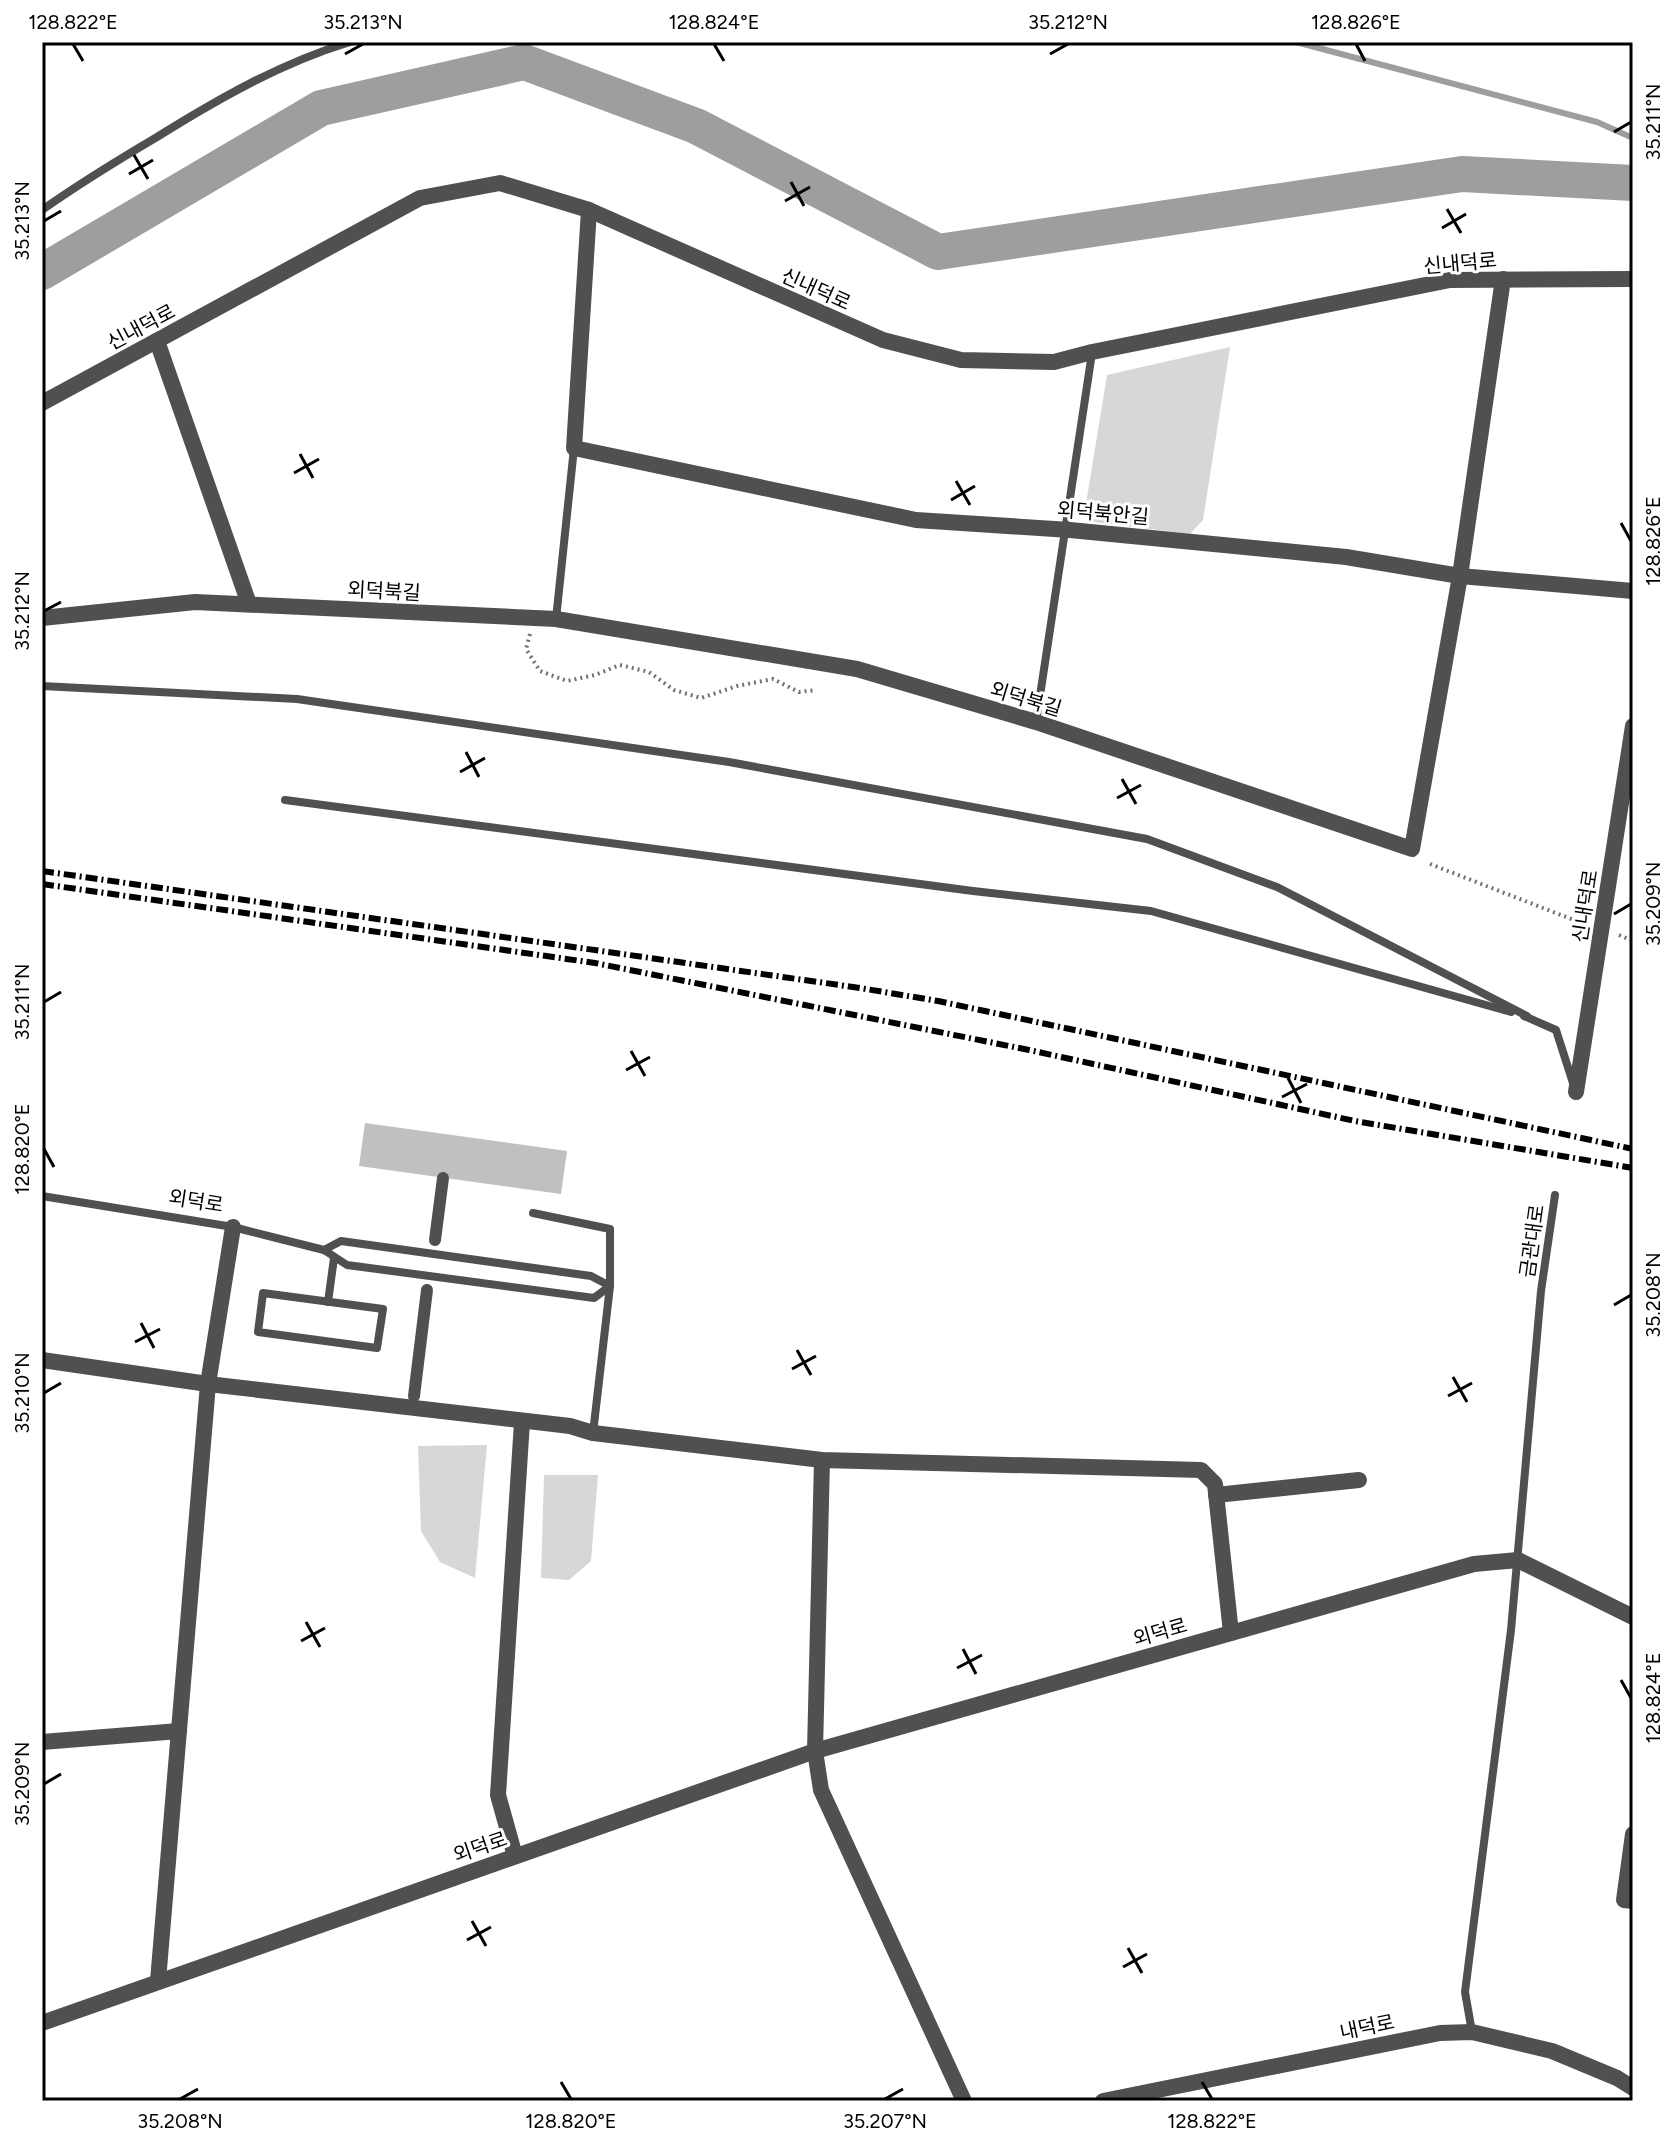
<svg xmlns="http://www.w3.org/2000/svg" width="1675" height="2143" font-family="Figtree,'Noto Sans KR',sans-serif">
	<style>
		.green { fill: #d7d7d7 }
		.lines { fill: none; stroke-linecap: round; stroke-linejoin: round }
		.stream { stroke: #9e9e9e; stroke-width: 6 }
		.river { stroke: #9e9e9e; stroke-width: 36 }
		.building { fill: #c0c0c0 }
		.path { stroke: #727272; stroke-width: 4; stroke-dasharray: 2 4; stroke-linecap: butt }
		.service { stroke: #505050; stroke-width: 8 }
		.pedestrian { stroke: #505050; stroke-width: 12 }
		.minor { stroke: #505050; stroke-width: 16 }
		.tertiary { stroke: #505050; stroke-width: 16 }
		.rail { stroke: #000; stroke-width: 6; stroke-dasharray: 12 4 2 4; stroke-linecap: butt }
		.ticks { fill: none; stroke: #000; stroke-width: 3 }
		.labels { text-anchor: middle; stroke-width: 6; stroke-linejoin: round; paint-order: stroke }
		.street-label { font-size: 20px; fill: #000; stroke: #fff }
		.neatline { fill: none; stroke: #000; stroke-width: 3 }
		.ticks-label { font-size: 20px; text-anchor: middle; fill: #000 }
	</style>
	<rect width="100%" height="100%" fill="#fff"/>
	<!-- green -->
	<g class="green">
		<path d="M 1230,347 L 1203,520 L 1190,534 L 1094,522 L 1085,510 L 1107,375 Z"/>
		<path d="M 487,1445 L 475,1578 L 440,1562 L 421,1531 L 418,1446 Z"/>
		<path d="M 544,1475 L 598,1475 L 591,1561 L 569,1580 L 541,1578 Z"/>
	</g>
	<g class="lines">
		<!-- stream -->
		<path class="stream" d="M 1296,42 L 1597,122 L 1633,138"/>
		<!-- river -->
		<path class="river" d="M 42,272 L 321,108 L 524,62 L 696,126 L 938,252 L 1462,174 L 1633,183"/>
	</g>
	<!-- building -->
	<path class="building" d="M 365,1123 L 567,1151 L 561,1194 L 359,1166 Z"/>
	<g class="lines">
		<!-- path -->
		<g class="path">
			<path d="M 530,634 L 526,649 L 540,671 L 567,681 L 595,675 L 620,665 L 649,672 L 674,690 L 701,698 L 737,686 L 773,679 L 799,692 L 816,690"/>
			<path d="M 1430,864 L 1579,922"/>
			<path d="M 1619,935 L 1633,941"/>
		</g>
		<!-- service -->
		<g class="service">
			<path d="M 42,210 C 79,184 118,160 157,137 C 218,99 281,63 350,42"/>
			<path d="M 556,619 L 574,448"/>
			<path d="M 42,686 L 297,699 L 729,762 L 1147,839 L 1277,887 L 1527,1016"/>
			<path d="M 1036,722 L 1092,353"/>
			<path d="M 285,800 L 973,891 L 1151,911 L 1511,1012"/>
			<path d="M 1524,1016 L 1556,1030 L 1573,1083"/>
			<path d="M 42,1196 L 233,1227 L 324,1250 L 347,1265 L 594,1298 L 610,1286 L 610,1229 L 533,1213"/>
			<path d="M 324,1250 L 341,1241 L 591,1276 L 610,1286 L 593,1433"/>
			<path d="M 263,1293 L 383,1309 L 377,1348 L 258,1332 Z"/>
			<path d="M 328,1302 L 334,1258"/>
			<path d="M 1472,2032 L 1465,1992 L 1511,1630 L 1541,1291 L 1555,1195"/>
		</g>
		<!-- pedestrian -->
		<g class="pedestrian">
			<path d="M 435,1240 L 443,1178"/>
			<path d="M 414,1396 L 427,1290"/>
		</g>
		<!-- minor -->
		<g class="minor">
			<path d="M 589,210 L 574,448 L 916,520 L 1070,530 L 1346,557 L 1460,576 L 1633,591"/>
			<path d="M 157,341 L 249,604"/>
			<path d="M 42,403 L 420,198 L 500,183 L 589,210 L 883,340 L 961,360 L 1054,362 L 1092,352 L 1450,280 L 1633,279"/>
			<path d="M 42,618 L 195,602 L 556,619 L 857,669 L 1036,722 L 1412,849 L 1460,576 L 1503,279"/>
			<path d="M 1576,1092 L 1633,726"/>
			<path d="M 42,1360 L 208,1384 L 570,1426 L 593,1433 L 822,1460 L 1201,1470 L 1215,1484 L 1231,1633"/>
			<path d="M 822,1460 L 815,1751 L 821,1790 L 964,2101"/>
			<path d="M 1216,1495 L 1359,1480"/>
			<path d="M 42,1742 L 179,1731"/>
			<path d="M 1633,1834 L 1624,1900 L 1633,1901"/>
			<path d="M 515,1856 L 498,1795 L 522,1422"/>
			<path d="M 158,1981 L 208,1384 L 233,1227"/>
			<path d="M 42,2023 L 815,1751 L 1474,1564 L 1518,1560 L 1633,1617"/>
		</g>
		<!-- tertiary -->
		<path class="tertiary" d="M 1103,2101 L 1440,2033 L 1472,2032 L 1552,2051 L 1617,2078 L 1633,2088"/>
		<!-- rail -->
		<g class="rail">
			<path d="M 42,871 L 860,988 L 938,1001 L 1633,1149"/>
			<path d="M 42,884 L 595,963 L 1029,1050 L 1355,1121 L 1633,1168"/>
		</g>
	</g>
	<!-- ticks -->
	<path class="ticks" d="M 73,44 L 83,61M 714,44 L 724,61M 1356,44 L 1365,61M 345,54 L 363,44M 1050,54 L 1068,44M 1614,132 L 1631,122M 134,155 L 148,179M 129,174 L 153,160M 791,182 L 804,206M 785,201 L 810,187M 1447,209 L 1461,233M 44,221 L 61,211M 1442,228 L 1466,214M 300,454 L 313,478M 294,473 L 319,459M 956,481 L 970,505M 951,500 L 975,486M 1621,523 L 1631,541M 44,611 L 61,602M 466,752 L 479,777M 460,772 L 485,758M 1122,779 L 1136,804M 1117,798 L 1141,785M 1614,914 L 1631,904M 44,1002 L 61,992M 631,1051 L 645,1076M 626,1070 L 650,1057M 1288,1078 L 1301,1103M 1282,1097 L 1307,1084M 44,1149 L 54,1167M 1614,1305 L 1631,1295M 141,1323 L 154,1348M 135,1342 L 160,1329M 797,1350 L 811,1375M 792,1369 L 816,1356M 1453,1377 L 1467,1402M 44,1393 L 61,1383M 1448,1396 L 1472,1383M 306,1622 L 320,1647M 301,1641 L 325,1628M 963,1649 L 976,1674M 957,1668 L 982,1655M 1621,1680 L 1631,1698M 44,1784 L 61,1774M 472,1921 L 486,1946M 467,1940 L 491,1927M 1128,1948 L 1142,1973M 1123,1967 L 1147,1954M 561,2082 L 571,2099M 1202,2082 L 1212,2099M 180,2099 L 198,2089M 885,2099 L 903,2089"/>
	<g class="labels">
		<!-- street labels -->
		<g class="street-label">
			<text transform="translate(1460 263) rotate(-5)" y="7">신내덕로</text>
			<text transform="translate(816 289) rotate(24)" y="7">신내덕로</text>
			<text transform="translate(141 327) rotate(-28)" y="7">신내덕로</text>
			<text transform="translate(1103 513) rotate(5)" y="7">외덕북안길</text>
			<text transform="translate(384 591) rotate(3)" y="7">외덕북길</text>
			<text transform="translate(1026 699) rotate(17)" y="7">외덕북길</text>
			<text transform="translate(1585 906) rotate(-81)" y="7">신내덕로</text>
			<text transform="translate(196 1201) rotate(9)" y="7">외덕로</text>
			<text transform="translate(1532 1241) rotate(-82)" y="7">금관대로</text>
			<text transform="translate(1160 1632) rotate(-16)" y="7">외덕로</text>
			<text transform="translate(480 1847) rotate(-19)" y="7">외덕로</text>
			<text transform="translate(1367 2027) rotate(-12)" y="7">내덕로</text>
		</g>
	</g>
	<!-- border -->
	<rect width="1675" height="2143" fill="none" stroke="#ffffff" stroke-width="88"/>
	<rect x="44" y="44" width="1587" height="2055" class="neatline"/>
	<g class="ticks-label">
		<text x="73" y="29">128.822°E</text>
		<text x="363" y="29">35.213°N</text>
		<text x="714" y="29">128.824°E</text>
		<text x="1068" y="29">35.212°N</text>
		<text x="1356" y="29">128.826°E</text>
		<text transform="translate(1653 122) rotate(-90)" y="7">35.211°N</text>
		<text transform="translate(22 221) rotate(-90)" y="7">35.213°N</text>
		<text transform="translate(1653 541) rotate(-90)" y="7">128.826°E</text>
		<text transform="translate(22 611) rotate(-90)" y="7">35.212°N</text>
		<text transform="translate(1653 904) rotate(-90)" y="7">35.209°N</text>
		<text transform="translate(22 1002) rotate(-90)" y="7">35.211°N</text>
		<text transform="translate(22 1149) rotate(-90)" y="7">128.820°E</text>
		<text transform="translate(1653 1295) rotate(-90)" y="7">35.208°N</text>
		<text transform="translate(22 1393) rotate(-90)" y="7">35.210°N</text>
		<text transform="translate(1653 1698) rotate(-90)" y="7">128.824°E</text>
		<text transform="translate(22 1784) rotate(-90)" y="7">35.209°N</text>
		<text x="180" y="2128">35.208°N</text>
		<text x="571" y="2128">128.820°E</text>
		<text x="885" y="2128">35.207°N</text>
		<text x="1212" y="2128">128.822°E</text>
	</g>
</svg>
